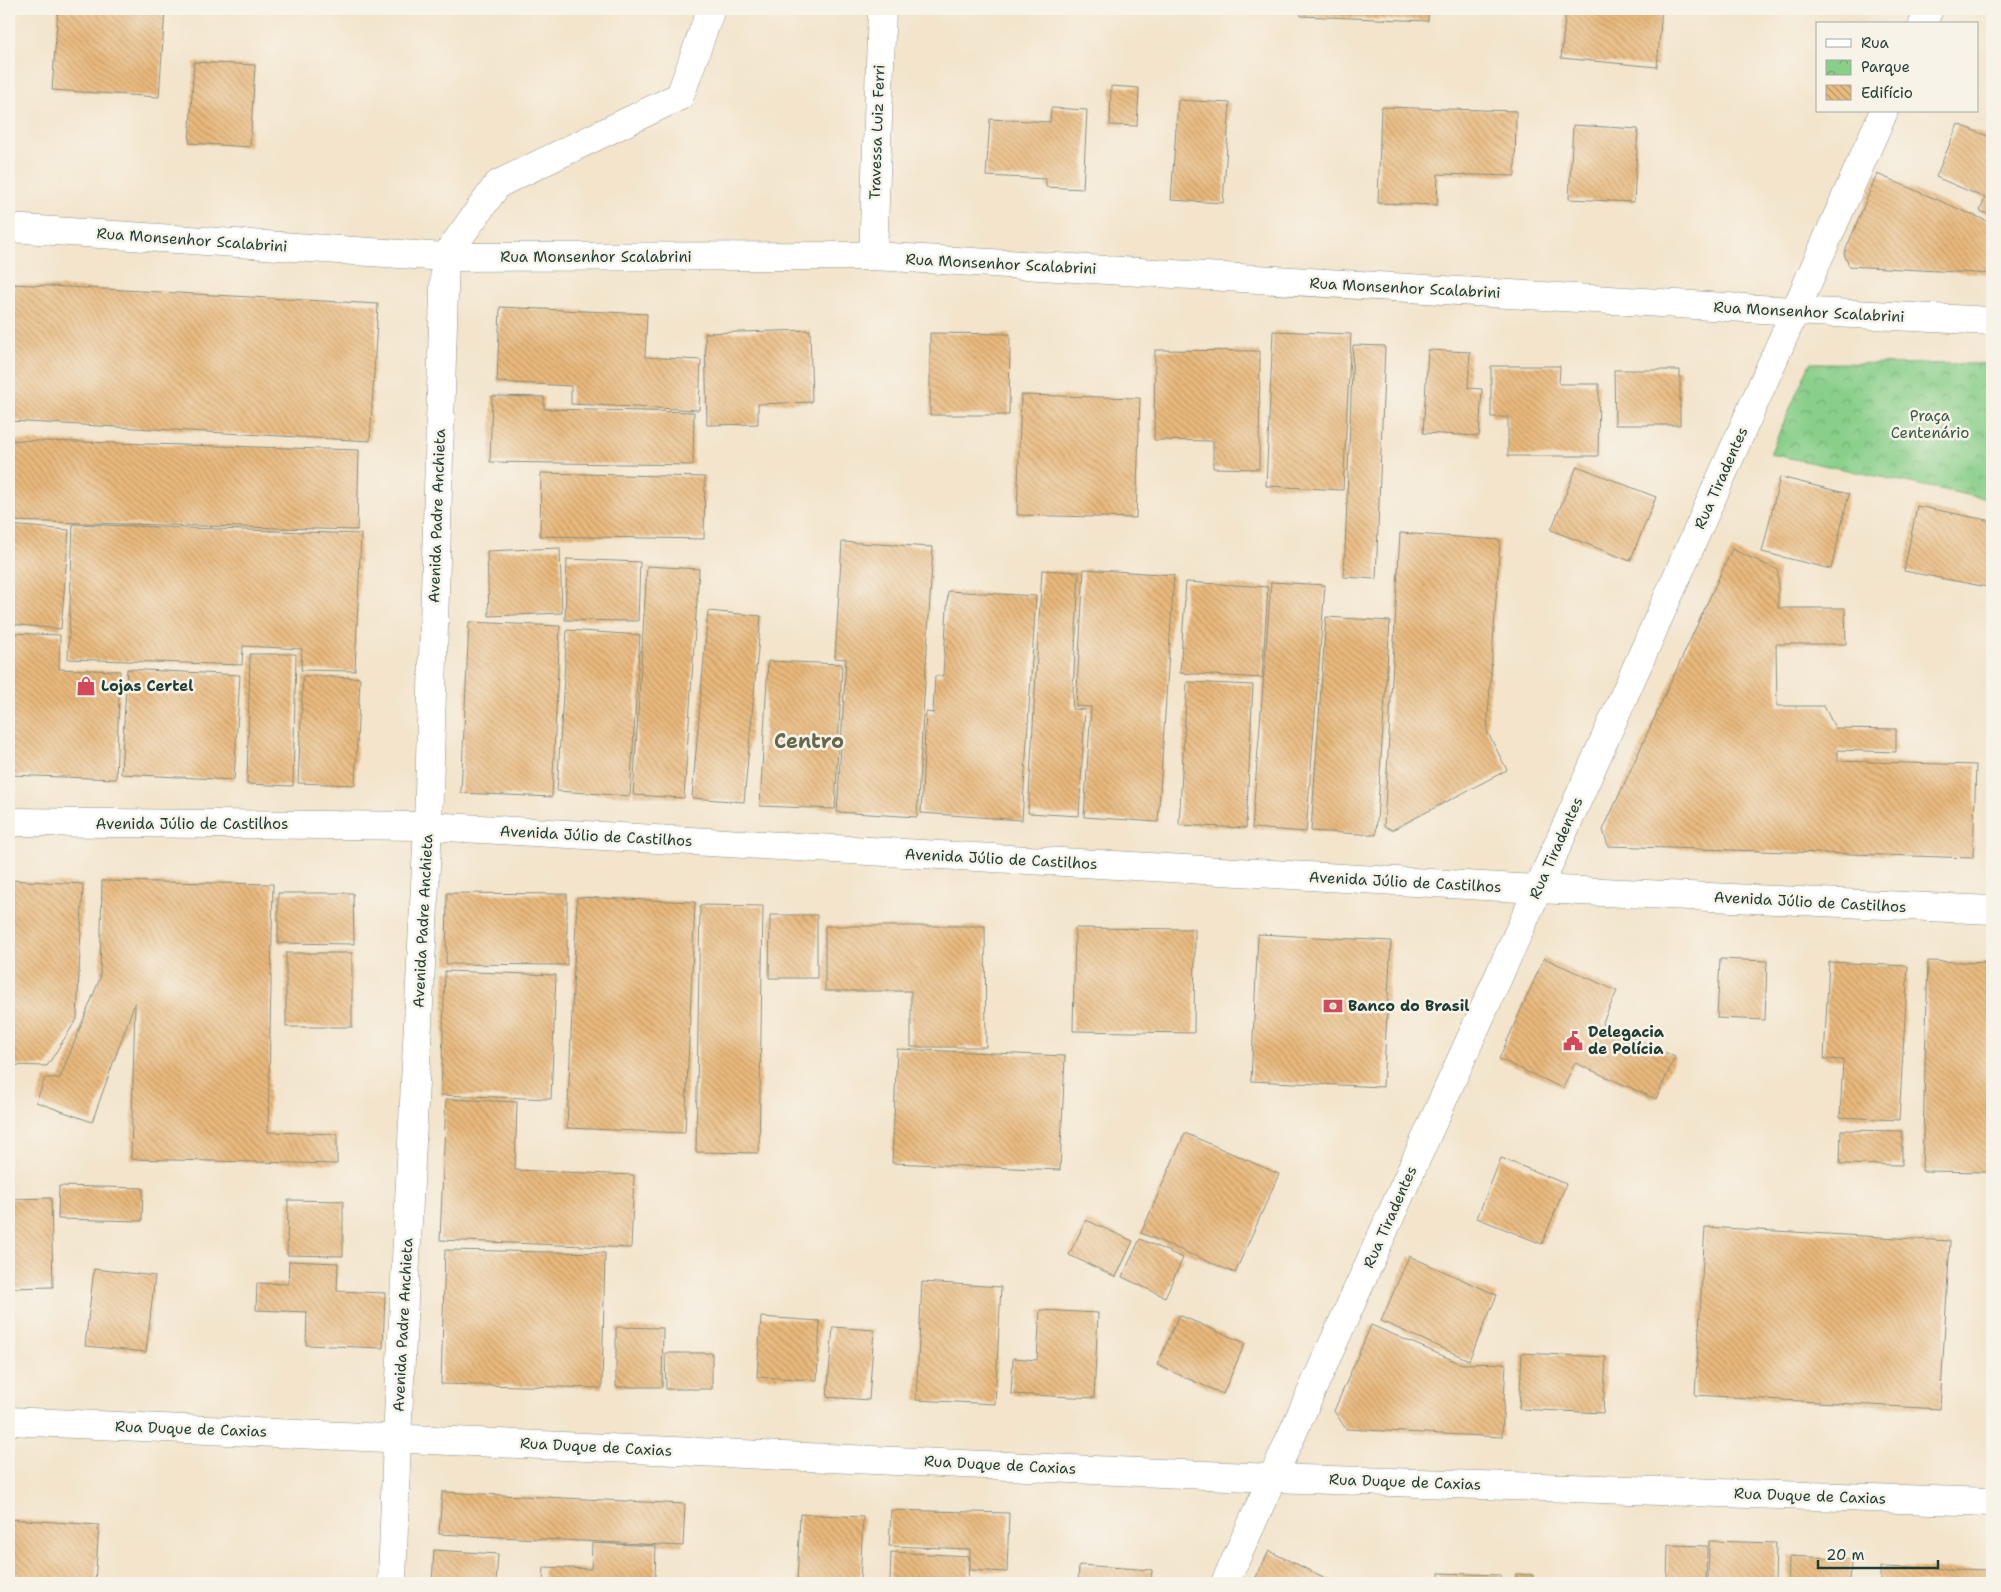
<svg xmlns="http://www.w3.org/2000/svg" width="2001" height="1592" font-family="'Shantell Sans',sans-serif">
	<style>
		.park { fill: url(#park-crowns); stroke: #54865f }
		.building { fill: url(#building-back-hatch) }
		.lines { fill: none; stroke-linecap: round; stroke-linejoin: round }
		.minor-casing { stroke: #899080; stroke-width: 29 }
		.minor { stroke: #fff; stroke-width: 28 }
		.labels { text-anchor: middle; stroke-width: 5; stroke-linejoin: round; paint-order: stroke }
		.street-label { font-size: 15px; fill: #1f3d34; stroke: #f7f3e8 }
		.park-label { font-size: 15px; fill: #345a45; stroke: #f7f3e8 }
		.poi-label { font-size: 15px; font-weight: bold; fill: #1f3d34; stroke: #f7f3e8; text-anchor: start }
		.district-label { font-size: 20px; font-weight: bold; fill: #66684e; stroke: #f7f3e8 }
	</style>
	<defs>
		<pattern id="park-crowns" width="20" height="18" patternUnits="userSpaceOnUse" patternTransform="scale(1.25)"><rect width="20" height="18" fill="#89cf8a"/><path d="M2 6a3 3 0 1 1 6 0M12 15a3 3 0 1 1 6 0" fill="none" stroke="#6fa972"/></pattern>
		<pattern id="building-back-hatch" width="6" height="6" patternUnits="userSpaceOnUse" patternTransform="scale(1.25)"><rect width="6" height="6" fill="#eab97d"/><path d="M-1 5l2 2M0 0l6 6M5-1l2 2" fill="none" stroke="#bd9867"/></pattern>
	</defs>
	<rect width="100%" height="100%" fill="#f7f3e8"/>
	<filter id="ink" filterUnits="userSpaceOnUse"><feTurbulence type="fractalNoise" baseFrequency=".02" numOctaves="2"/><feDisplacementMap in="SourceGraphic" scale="10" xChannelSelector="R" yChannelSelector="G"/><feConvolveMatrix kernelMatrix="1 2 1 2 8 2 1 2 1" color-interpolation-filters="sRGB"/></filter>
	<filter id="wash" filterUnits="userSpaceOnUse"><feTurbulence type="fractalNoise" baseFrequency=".0096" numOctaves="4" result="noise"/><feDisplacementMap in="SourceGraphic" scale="20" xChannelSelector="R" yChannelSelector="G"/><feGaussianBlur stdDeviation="1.12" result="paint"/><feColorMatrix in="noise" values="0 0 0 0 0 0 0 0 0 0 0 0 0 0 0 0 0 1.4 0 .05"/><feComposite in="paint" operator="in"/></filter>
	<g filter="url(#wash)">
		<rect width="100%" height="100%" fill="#f3e4cb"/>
		<!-- park -->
		<path class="park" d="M 1810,363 L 1992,364 L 1992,500 L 1770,454 Z"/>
		<g id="blocks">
			<!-- building -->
			<g class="building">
				<path d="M 58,9 L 165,10 L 159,97 L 52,90 Z"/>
				<path d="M 1301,9 L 1429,9 L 1428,21 L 1301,16 Z"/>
				<path d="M 1566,9 L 1662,9 L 1657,67 L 1561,58 Z"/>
				<path d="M 194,62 L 255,65 L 250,147 L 189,143 Z"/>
				<path d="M 1111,86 L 1139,88 L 1137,126 L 1110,125 Z"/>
				<path d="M 1178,100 L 1230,103 L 1223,203 L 1171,200 Z"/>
				<path d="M 1381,107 L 1516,111 L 1515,176 L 1438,174 L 1437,205 L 1378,203 Z"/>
				<path d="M 1051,108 L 1087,110 L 1083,189 L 1046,187 L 1046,179 L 986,176 L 990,119 L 1050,122 Z"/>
				<path d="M 1958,124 L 1992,138 L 1992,216 L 1980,211 L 1985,198 L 1936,177 Z"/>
				<path d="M 1573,125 L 1638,129 L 1634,202 L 1569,199 Z"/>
				<path d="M 1877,174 L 1992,223 L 1992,274 L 1849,266 L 1844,254 Z"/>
				<path d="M 13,284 L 378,304 L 370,441 L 9,421 L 9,359 Z"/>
				<path d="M 500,307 L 647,314 L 645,357 L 701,360 L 699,410 L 571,404 L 571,386 L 497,382 Z"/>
				<path d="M 810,330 L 812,402 L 758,404 L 758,424 L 707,425 L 705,333 Z"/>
				<path d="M 1273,331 L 1351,334 L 1343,490 L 1266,486 Z"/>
				<path d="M 930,333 L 1010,334 L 1009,415 L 930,415 Z"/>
				<path d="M 1353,345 L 1385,346 L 1376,579 L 1344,577 Z"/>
				<path d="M 1155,350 L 1260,351 L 1259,469 L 1213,468 L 1213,441 L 1154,440 Z"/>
				<path d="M 1428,350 L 1470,352 L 1468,388 L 1482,389 L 1479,436 L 1423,433 Z"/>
				<path d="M 1491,366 L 1560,366 L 1559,384 L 1599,384 L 1598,456 L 1508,456 L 1508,417 L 1491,417 Z"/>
				<path d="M 1614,370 L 1680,370 L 1680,425 L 1615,425 Z"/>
				<path d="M 1021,395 L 1140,398 L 1136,518 L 1017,515 Z"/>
				<path d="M 492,396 L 544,397 L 544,409 L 694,412 L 693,465 L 490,462 Z"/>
				<path d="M 9,440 L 359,450 L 357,530 L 9,521 Z"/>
				<path d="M 1577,466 L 1656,497 L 1630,561 L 1551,530 Z"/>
				<path d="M 541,473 L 705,477 L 704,539 L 540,536 Z"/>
				<path d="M 1780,477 L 1849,494 L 1831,569 L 1762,552 Z"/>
				<path d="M 1917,506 L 1992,521 L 1992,588 L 1904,571 Z"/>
				<path d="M 73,524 L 361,534 L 355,671 L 301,670 L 302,649 L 243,646 L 242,665 L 68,659 Z"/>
				<path d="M 9,525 L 69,530 L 61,629 L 9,624 Z"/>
				<path d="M 1400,533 L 1500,540 L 1487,731 L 1507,770 L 1392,830 L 1384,826 Z"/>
				<path d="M 842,542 L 933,547 L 917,817 L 837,812 L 846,659 L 835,658 Z"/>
				<path d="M 560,548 L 562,613 L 489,616 L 487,551 Z"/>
				<path d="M 1732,549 L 1778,570 L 1778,608 L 1845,608 L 1846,644 L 1776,644 L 1777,706 L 1824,706 L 1835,728 L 1896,729 L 1896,752 L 1838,750 L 1838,761 L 1976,765 L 1973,858 L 1608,846 L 1603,830 Z"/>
				<path d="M 567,559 L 640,562 L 638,621 L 565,620 Z"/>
				<path d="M 647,566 L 699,569 L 684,798 L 633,795 Z"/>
				<path d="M 1084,569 L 1174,575 L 1158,822 L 1084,817 L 1091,707 L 1076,706 Z"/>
				<path d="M 1042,570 L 1079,572 L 1072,709 L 1085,710 L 1079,816 L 1028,813 Z"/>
				<path d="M 1186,582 L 1268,587 L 1262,678 L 1180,673 Z"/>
				<path d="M 1271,582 L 1325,585 L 1306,832 L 1252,828 Z"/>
				<path d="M 948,591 L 1036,596 L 1022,820 L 921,813 L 926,712 L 933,713 L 935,676 L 943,676 Z"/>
				<path d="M 708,611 L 761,616 L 744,802 L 692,798 Z"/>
				<path d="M 1326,617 L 1390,621 L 1376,835 L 1311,831 Z"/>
				<path d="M 469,622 L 560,626 L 552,797 L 461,793 Z"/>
				<path d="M 567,630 L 640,635 L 630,796 L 557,791 Z"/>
				<path d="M 9,633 L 60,635 L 59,669 L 120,671 L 116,779 L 9,775 Z"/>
				<path d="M 250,654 L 296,654 L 293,786 L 247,784 Z"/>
				<path d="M 768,661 L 842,664 L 835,809 L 760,806 Z"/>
				<path d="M 127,669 L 240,675 L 234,780 L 121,774 Z"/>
				<path d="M 303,676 L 360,678 L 355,785 L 298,783 Z"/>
				<path d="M 1187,682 L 1253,685 L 1246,828 L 1179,825 Z"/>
				<path d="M 9,880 L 83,884 L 77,1019 L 47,1066 L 9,1065 Z"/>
				<path d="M 102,881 L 273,884 L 268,1132 L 337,1134 L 337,1164 L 131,1159 L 135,1002 L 92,1122 L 36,1102 L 45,1078 L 60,1078 L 100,978 Z"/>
				<path d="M 278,893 L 353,893 L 354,944 L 278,943 Z"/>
				<path d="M 447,893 L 567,894 L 567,965 L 446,964 Z"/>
				<path d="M 577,897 L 695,902 L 685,1133 L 567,1128 Z"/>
				<path d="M 700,905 L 763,906 L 759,1153 L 696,1152 Z"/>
				<path d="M 770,915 L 817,915 L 817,978 L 769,978 Z"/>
				<path d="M 825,926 L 985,926 L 986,1047 L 911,1047 L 911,991 L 825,991 Z"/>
				<path d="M 1075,928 L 1195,929 L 1194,1033 L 1073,1031 Z"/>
				<path d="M 1258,934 L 1391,941 L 1383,1087 L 1251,1081 Z"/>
				<rect x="286" y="953" width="66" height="74"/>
				<path d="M 1544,958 L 1617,991 L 1602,1024 L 1675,1057 L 1656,1099 L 1575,1063 L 1563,1088 L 1499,1059 Z"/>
				<path d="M 1720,959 L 1767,961 L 1765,1020 L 1717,1018 Z"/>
				<path d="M 1928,961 L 1992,963 L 1992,1172 L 1922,1171 Z"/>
				<path d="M 1829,962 L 1908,966 L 1899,1120 L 1840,1117 L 1843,1060 L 1824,1059 Z"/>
				<path d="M 445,971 L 556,975 L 551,1099 L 441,1095 Z"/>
				<path d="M 897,1049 L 1065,1056 L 1060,1170 L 892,1163 Z"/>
				<path d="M 446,1099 L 517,1102 L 515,1170 L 634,1175 L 631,1248 L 440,1240 Z"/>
				<path d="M 1841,1130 L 1902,1131 L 1902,1165 L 1840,1164 Z"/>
				<path d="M 1185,1133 L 1279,1174 L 1235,1273 L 1141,1233 Z"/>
				<path d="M 1501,1158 L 1566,1184 L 1542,1244 L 1477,1218 Z"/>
				<path d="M 59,1186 L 143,1188 L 142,1221 L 58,1219 Z"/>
				<path d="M 51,1198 L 53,1287 L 9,1288 L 9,1199 Z"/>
				<path d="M 288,1200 L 343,1201 L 343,1256 L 287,1255 Z"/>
				<path d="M 1086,1220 L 1133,1241 L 1116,1277 L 1069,1255 Z"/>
				<path d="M 1705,1227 L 1950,1241 L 1940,1409 L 1695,1395 Z"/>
				<path d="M 1140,1239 L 1183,1258 L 1165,1297 L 1122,1277 Z"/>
				<path d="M 445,1250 L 605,1253 L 602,1388 L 441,1384 Z"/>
				<path d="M 1409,1256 L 1497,1295 L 1469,1360 L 1381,1321 Z"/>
				<path d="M 289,1261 L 338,1263 L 337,1291 L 385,1293 L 383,1348 L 306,1345 L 307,1312 L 256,1310 L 257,1283 L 288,1284 Z"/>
				<path d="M 94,1269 L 155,1276 L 146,1352 L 85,1346 Z"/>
				<path d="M 922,1282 L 1001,1287 L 995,1404 L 916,1400 Z"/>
				<path d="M 1040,1310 L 1098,1313 L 1094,1398 L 1011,1394 L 1013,1358 L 1037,1360 Z"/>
				<path d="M 1179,1315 L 1245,1343 L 1223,1394 L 1157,1365 Z"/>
				<path d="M 761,1317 L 820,1321 L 817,1380 L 757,1377 Z"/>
				<path d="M 1371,1325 L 1462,1364 L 1506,1363 L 1502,1437 L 1346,1429 L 1334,1411 Z"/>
				<path d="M 616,1327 L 663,1328 L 662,1387 L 616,1387 Z"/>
				<path d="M 833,1327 L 874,1330 L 869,1400 L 827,1397 Z"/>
				<path d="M 665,1353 L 712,1353 L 712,1389 L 666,1389 Z"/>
				<path d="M 1522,1353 L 1606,1357 L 1603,1413 L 1519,1409 Z"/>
				<path d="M 442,1492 L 685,1504 L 683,1546 L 439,1534 Z"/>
				<path d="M 891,1510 L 1009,1513 L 1007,1572 L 970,1570 L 970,1549 L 889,1546 Z"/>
				<path d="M 800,1514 L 863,1517 L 860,1583 L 797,1583 Z"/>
				<path d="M 9,1519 L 99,1525 L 95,1583 L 9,1583 Z"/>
				<path d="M 1709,1541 L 1776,1543 L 1775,1583 L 1708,1583 Z"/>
				<path d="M 592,1543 L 656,1546 L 655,1580 L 626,1579 L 626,1583 L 543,1583 L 544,1567 L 591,1569 Z"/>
				<path d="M 1668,1545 L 1707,1546 L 1706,1583 L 1667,1583 Z"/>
				<path d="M 434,1550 L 498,1554 L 496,1583 L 432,1583 Z"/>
				<path d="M 1269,1551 L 1336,1583 L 1253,1583 Z"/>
				<path d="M 891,1552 L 969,1556 L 968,1583 L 890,1583 Z"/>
				<path d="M 1789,1556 L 1851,1559 L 1850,1583 L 1788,1583 Z"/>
				<path d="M 1079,1565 L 1152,1570 L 1151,1583 L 1078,1583 Z"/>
				<path d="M 1880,1567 L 1992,1570 L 1992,1583 L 1880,1583 Z"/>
				<path d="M 1439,1573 L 1500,1575 L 1500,1583 L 1439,1583 Z"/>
				<path d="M 1516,1574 L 1533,1575 L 1533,1583 L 1516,1583 Z"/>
			</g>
		</g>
	</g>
	<g filter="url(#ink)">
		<use href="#blocks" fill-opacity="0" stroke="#899080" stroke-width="1"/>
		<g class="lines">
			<defs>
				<g id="minor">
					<path d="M 1923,24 L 1929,9"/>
					<path d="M 9,228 L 445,257 L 873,256 L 1794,311 L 1992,321"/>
					<path d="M 873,256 L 882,9"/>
					<path d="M 9,822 L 428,826 L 1538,889 L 1992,910"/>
					<path d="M 9,1421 L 1272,1478 L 1992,1502"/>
					<path d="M 392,1583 L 397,1438 L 428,826 L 445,257 L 498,184 L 680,96 L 711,9"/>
					<path d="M 1225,1583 L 1538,889 L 1884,111"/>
				</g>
			</defs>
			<!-- minor casing -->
			<use href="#minor" class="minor-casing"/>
			<!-- minor -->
			<use href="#minor" class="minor"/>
		</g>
	</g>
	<!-- icons -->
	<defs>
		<symbol id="shop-bare" viewBox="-9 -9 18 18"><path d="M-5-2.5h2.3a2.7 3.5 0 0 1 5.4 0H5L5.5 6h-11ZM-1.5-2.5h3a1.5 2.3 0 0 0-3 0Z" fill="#d1495b" stroke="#f7f3e8" stroke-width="2.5" paint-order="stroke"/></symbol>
		<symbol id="bank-bare" viewBox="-9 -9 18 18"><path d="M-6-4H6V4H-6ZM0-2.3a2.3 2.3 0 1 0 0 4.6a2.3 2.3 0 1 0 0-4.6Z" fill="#d1495b" stroke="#f7f3e8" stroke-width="2.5" paint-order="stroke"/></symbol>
		<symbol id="civic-bare" viewBox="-9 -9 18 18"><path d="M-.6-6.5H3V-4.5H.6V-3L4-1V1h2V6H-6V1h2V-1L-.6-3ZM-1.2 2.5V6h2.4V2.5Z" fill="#d1495b" stroke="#f7f3e8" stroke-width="2.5" paint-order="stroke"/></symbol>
	</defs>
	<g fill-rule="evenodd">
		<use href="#shop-bare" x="72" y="672" width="28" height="28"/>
		<use href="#bank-bare" x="1319" y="992" width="28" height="28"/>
		<use href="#civic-bare" x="1559" y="1027" width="28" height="28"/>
	</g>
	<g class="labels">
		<!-- street labels -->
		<g class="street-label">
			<text transform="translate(877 132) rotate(-88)" y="5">Travessa Luiz Ferri</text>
			<text transform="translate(192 240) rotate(4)" y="5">Rua Monsenhor Scalabrini</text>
			<text x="596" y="262">Rua Monsenhor Scalabrini</text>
			<text transform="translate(1001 264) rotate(3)" y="5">Rua Monsenhor Scalabrini</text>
			<text transform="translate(1405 288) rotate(3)" y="5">Rua Monsenhor Scalabrini</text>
			<text transform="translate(1809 312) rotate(3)" y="5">Rua Monsenhor Scalabrini</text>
			<text transform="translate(1721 478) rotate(-66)" y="5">Rua Tiradentes</text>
			<text transform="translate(437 516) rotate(-88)" y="5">Avenida Padre Anchieta</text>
			<text x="192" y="829">Avenida Júlio de Castilhos</text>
			<text transform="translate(596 836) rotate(3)" y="5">Avenida Júlio de Castilhos</text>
			<text transform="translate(1556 848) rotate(-66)" y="5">Rua Tiradentes</text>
			<text transform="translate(1001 859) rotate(3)" y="5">Avenida Júlio de Castilhos</text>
			<text transform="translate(1405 882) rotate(3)" y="5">Avenida Júlio de Castilhos</text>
			<text transform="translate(1810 902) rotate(3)" y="5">Avenida Júlio de Castilhos</text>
			<text transform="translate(423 921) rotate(-87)" y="5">Avenida Padre Anchieta</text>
			<text transform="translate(1390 1217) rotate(-66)" y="5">Rua Tiradentes</text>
			<text transform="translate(403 1325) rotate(-87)" y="5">Avenida Padre Anchieta</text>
			<text transform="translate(191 1429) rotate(2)" y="5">Rua Duque de Caxias</text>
			<text transform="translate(596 1447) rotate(3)" y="5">Rua Duque de Caxias</text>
			<text transform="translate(1000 1465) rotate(3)" y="5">Rua Duque de Caxias</text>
			<text transform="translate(1405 1482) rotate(2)" y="5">Rua Duque de Caxias</text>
			<text transform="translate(1810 1496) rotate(2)" y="5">Rua Duque de Caxias</text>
		</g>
		<!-- park labels -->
		<g class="park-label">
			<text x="1930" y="421">Praça<tspan x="1930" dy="17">Centenário</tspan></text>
		</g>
		<!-- poi labels -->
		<g class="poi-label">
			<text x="101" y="691">Lojas Certel</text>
			<text x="1348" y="1011">Banco do Brasil</text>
			<text x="1588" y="1037">Delegacia<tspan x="1588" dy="17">de Polícia</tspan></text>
		</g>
		<!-- district labels -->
		<g class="district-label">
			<text x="809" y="748">Centro</text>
		</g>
	</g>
	<!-- margin -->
	<rect width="2001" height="1592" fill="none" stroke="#f7f3e8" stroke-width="30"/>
	<!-- legend -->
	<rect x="1816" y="22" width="162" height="90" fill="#f7f3e8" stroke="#a1aaa0"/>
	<rect x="1826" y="39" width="25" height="8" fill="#ffffff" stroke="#a1aaa0"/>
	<text x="1861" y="48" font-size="15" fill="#1f3d34">Rua</text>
	<rect x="1826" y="60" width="25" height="15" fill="url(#park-crowns)" stroke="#a1aaa0"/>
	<text x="1861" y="72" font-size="15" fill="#1f3d34">Parque</text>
	<rect x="1826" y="85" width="25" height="15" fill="url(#building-back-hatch)" stroke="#a1aaa0"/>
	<text x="1861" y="98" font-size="15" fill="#1f3d34">Edifício</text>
	<!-- scale -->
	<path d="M1818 1560v8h120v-8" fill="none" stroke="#1f3d34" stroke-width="2.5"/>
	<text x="1826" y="1560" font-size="15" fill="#1f3d34" stroke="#f7f3e8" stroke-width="4" paint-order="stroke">20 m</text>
</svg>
